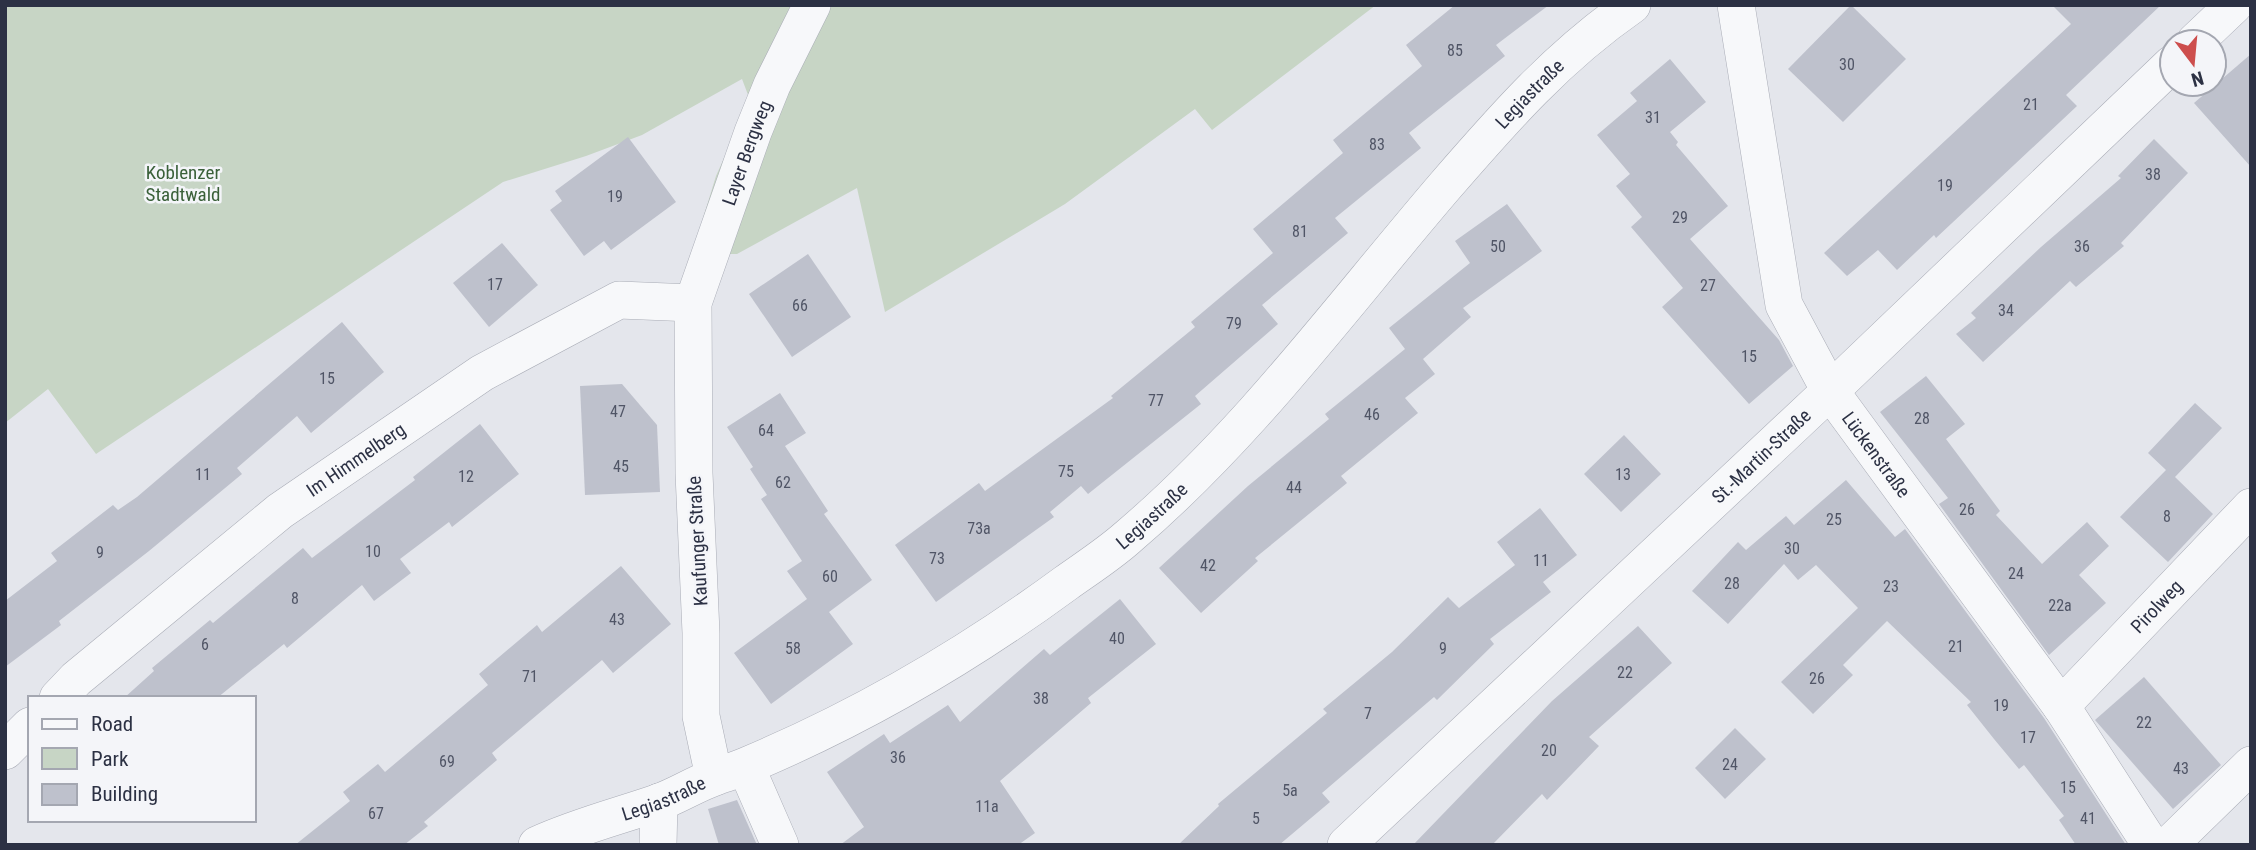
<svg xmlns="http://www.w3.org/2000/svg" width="2256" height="850" font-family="'Roboto Condensed',sans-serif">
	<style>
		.green { fill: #c7d5c5 }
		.building { fill: #bec1cc }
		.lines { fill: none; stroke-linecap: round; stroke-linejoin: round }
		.minor-casing { stroke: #a9acb6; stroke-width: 38 }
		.minor { stroke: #f7f8fa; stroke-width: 37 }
		.labels { text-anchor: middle; stroke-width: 5; stroke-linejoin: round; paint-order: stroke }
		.number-label { font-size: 16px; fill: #505566 }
		.street-label { font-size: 19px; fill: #2c3144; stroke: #f4f5f9 }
		.park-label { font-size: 19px; fill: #3a6039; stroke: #f4f5f9 }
	</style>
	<rect width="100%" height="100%" fill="#e4e6ec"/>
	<!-- green -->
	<path class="green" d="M 5,5 L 1376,5 L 1212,130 L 1195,109 L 1065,204 L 885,312 L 857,188 L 737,254 L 692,254 L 716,176 L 750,100 L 742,79 L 642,135 L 586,156 L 503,182 L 96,454 L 48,389 L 5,423 Z"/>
	<!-- building -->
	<g class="building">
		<path d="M 1455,5 L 1549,5 L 1496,45 L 1505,56 L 1409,133 L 1421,148 L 1335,218 L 1348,233 L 1262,305 L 1278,324 L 1195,396 L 1201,404 L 1088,494 L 1081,486 L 1050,512 L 1054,517 L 936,602 L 895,545 L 979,483 L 985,491 L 1113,398 L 1111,396 L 1195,327 L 1191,322 L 1273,253 L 1253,229 L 1343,153 L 1333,140 L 1422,66 L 1406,45 Z"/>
		<path d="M 1851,5 L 1906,59 L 1843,122 L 1788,69 Z"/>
		<path d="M 2052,5 L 2161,5 L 2066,95 L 2077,106 L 1936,238 L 1934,235 L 1897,270 L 1878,250 L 1847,276 L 1824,253 L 2071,24 Z"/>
		<path d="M 2251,54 L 2251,167 L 2194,103 Z"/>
		<path d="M 1670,59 L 1706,102 L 1670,132 L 1678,142 L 1676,145 L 1728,206 L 1690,239 L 1779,340 L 1793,366 L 1749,404 L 1662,307 L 1683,288 L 1631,227 L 1642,217 L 1616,186 L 1630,174 L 1597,135 L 1637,101 L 1630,93 Z"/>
		<path d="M 628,137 L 676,202 L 611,250 L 604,241 L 584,256 L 550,210 L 562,201 L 555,191 Z"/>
		<path d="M 2154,139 L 2188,173 L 2121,243 L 2124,246 L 2076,287 L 2070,281 L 1983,362 L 1956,334 L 1976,318 L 1971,313 L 2041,247 L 2121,178 L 2118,176 Z"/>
		<path d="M 1507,204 L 1542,251 L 1463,308 L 1471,317 L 1423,359 L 1435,374 L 1405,398 L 1418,413 L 1341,476 L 1347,483 L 1255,558 L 1258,561 L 1201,613 L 1159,568 L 1248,486 L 1329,419 L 1325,414 L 1405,349 L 1389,328 L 1470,263 L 1455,241 Z"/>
		<path d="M 502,243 L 538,285 L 489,327 L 453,283 Z"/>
		<path d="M 808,254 L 851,317 L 792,357 L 749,294 Z"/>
		<path d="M 342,322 L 384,372 L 311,433 L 297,416 L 237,468 L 242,474 L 149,551 L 59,621 L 61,625 L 5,667 L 5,601 L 57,561 L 51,553 L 113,505 L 118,510 L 137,497 Z"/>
		<path d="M 1926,376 L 1965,424 L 1946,439 L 2000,511 L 1996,515 L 2042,564 L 2087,522 L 2109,546 L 2079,575 L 2106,603 L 2049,655 L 1939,504 L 1948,498 L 1880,412 Z"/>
		<path d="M 622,384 L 657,425 L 660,492 L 585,495 L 580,386 Z"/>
		<path d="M 780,393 L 806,433 L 785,446 L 828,511 L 824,514 L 872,580 L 829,612 L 853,644 L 771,704 L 734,653 L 807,599 L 787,571 L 802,561 L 761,499 L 767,495 L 750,469 L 753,467 L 727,427 Z"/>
		<path d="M 2195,403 L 2222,428 L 2175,477 L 2213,514 L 2168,562 L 2120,517 L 2166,470 L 2148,453 Z"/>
		<path d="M 480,424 L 519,474 L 452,527 L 449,522 L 400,559 L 411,573 L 374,601 L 362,585 L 287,648 L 284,644 L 217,698 L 124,698 L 154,671 L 152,668 L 210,620 L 213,623 L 303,548 L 312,558 L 415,480 L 413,477 Z"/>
		<path d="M 1624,435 L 1661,474 L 1621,512 L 1584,474 Z"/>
		<path d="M 1846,480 L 1895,537 L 1905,529 L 2044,718 L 2126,845 L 2076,845 L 2059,820 L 2064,816 L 2024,765 L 2019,769 L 1994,739 L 1967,705 L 1971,702 L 1887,621 L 1843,665 L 1853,675 L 1813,714 L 1781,682 L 1858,608 L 1816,565 L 1798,580 L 1784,564 L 1728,624 L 1692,591 L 1738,542 L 1746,550 L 1786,516 L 1794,525 Z"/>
		<path d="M 1540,508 L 1577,555 L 1543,582 L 1551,592 L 1490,639 L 1494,644 L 1437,700 L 1434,697 L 1322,793 L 1330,802 L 1279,845 L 1178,845 L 1219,806 L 1218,804 L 1327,713 L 1323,709 L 1392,652 L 1448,597 L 1459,608 L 1515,565 L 1497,542 Z"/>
		<path d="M 621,566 L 671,624 L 613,673 L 602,660 L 492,753 L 497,760 L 424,822 L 428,826 L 404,845 L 295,845 L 350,801 L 343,792 L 378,764 L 385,772 L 488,685 L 479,674 L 537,625 L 542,632 Z"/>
		<path d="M 1120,599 L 1156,644 L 1088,698 L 1091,703 L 1000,781 L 1035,833 L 1018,845 L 840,845 L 864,827 L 827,772 L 884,734 L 890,743 L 948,705 L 960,722 L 1044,649 L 1050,655 Z"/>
		<path d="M 1638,626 L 1672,663 L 1589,737 L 1599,746 L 1547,800 L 1542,794 L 1492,845 L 1413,845 L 1552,701 Z"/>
		<path d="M 2144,677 L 2221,765 L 2173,809 L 2095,720 Z"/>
		<path d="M 1735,728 L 1766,759 L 1725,799 L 1695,768 Z"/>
		<path d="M 737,800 L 757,845 L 719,845 L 708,809 Z"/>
	</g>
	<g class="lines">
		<defs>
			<g id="minor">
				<path id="s1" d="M 1736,5 L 1784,305 L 1830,391 L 2061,706 L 2151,845"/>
				<path d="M 2195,42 L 2234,5"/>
				<path id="s2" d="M 58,698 L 76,679 L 280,511 L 482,373 L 619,300 L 693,303"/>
				<path id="s3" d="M 2061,706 L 2251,507"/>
				<path d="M 5,751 L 30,726"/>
				<path d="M 746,767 L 780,845"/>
				<path id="s4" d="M 714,777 L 701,716 L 701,633 L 694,473 L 693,303 L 753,132 L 772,85 L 812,5"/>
				<path id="s5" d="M 537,845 C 576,827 616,817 657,803 C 677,796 695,784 715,777 C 726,773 737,770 748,765 C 860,718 968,655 1066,583 C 1087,568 1109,554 1128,537 C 1249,434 1342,306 1445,186 C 1504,118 1557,57 1632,5"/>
				<path d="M 658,845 L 659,802"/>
				<path id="s6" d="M 1346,845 L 1830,391 L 2172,64"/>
				<path d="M 2169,845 L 2251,765"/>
			</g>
		</defs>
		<!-- minor casing -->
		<use href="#minor" class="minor-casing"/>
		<!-- minor -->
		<use href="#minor" class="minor"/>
	</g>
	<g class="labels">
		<!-- number labels -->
		<g class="number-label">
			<text x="1455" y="56">85</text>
			<text x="1847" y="70">30</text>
			<text x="2031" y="110">21</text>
			<text x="1653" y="123">31</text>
			<text x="1377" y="150">83</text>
			<text x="2153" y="180">38</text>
			<text x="1945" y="191">19</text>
			<text x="615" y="202">19</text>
			<text x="1680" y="223">29</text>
			<text x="1300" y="237">81</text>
			<text x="1498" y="252">50</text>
			<text x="2082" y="252">36</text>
			<text x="495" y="290">17</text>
			<text x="1708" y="291">27</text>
			<text x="800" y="311">66</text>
			<text x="2006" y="316">34</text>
			<text x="1234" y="329">79</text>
			<text x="1749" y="362">15</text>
			<text x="327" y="384">15</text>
			<text x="1156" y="406">77</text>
			<text x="618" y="417">47</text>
			<text x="1372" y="420">46</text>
			<text x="1922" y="424">28</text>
			<text x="766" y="436">64</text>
			<text x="621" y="472">45</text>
			<text x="1066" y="477">75</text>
			<text x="203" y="480">11</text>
			<text x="1623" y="480">13</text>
			<text x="466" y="482">12</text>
			<text x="783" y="488">62</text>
			<text x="1294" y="493">44</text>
			<text x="1967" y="515">26</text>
			<text x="2167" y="522">8</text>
			<text x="1834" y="525">25</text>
			<text x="979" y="534">73a</text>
			<text x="1792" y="554">30</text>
			<text x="373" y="557">10</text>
			<text x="100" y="558">9</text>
			<text x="937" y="564">73</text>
			<text x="1541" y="566">11</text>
			<text x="1208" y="571">42</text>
			<text x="2016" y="579">24</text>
			<text x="830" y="582">60</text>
			<text x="1732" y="589">28</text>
			<text x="1891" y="592">23</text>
			<text x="295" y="604">8</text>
			<text x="2060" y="611">22a</text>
			<text x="617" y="625">43</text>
			<text x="1117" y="644">40</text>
			<text x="205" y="650">6</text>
			<text x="1956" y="652">21</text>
			<text x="793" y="654">58</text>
			<text x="1443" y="654">9</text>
			<text x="1625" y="678">22</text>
			<text x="530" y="682">71</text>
			<text x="1817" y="684">26</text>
			<text x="1041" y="704">38</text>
			<text x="2001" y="711">19</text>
			<text x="1368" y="719">7</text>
			<text x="2144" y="728">22</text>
			<text x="2028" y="743">17</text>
			<text x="1549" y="756">20</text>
			<text x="898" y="763">36</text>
			<text x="447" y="767">69</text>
			<text x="1730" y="770">24</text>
			<text x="2181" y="774">43</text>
			<text x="2068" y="793">15</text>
			<text x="1290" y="796">5a</text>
			<text x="987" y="812">11a</text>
			<text x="376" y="819">67</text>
			<text x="1256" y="824">5</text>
			<text x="2088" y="824">41</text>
		</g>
		<!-- street labels -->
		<g class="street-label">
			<text dy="7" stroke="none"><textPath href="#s5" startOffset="1269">Legiastraße</textPath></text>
			<text dy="7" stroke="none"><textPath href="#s4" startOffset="635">Layer Bergweg</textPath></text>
			<text dy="7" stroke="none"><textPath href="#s1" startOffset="480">Lückenstraße</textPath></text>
			<text dy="7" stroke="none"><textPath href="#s6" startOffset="569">St.-Martin-Straße</textPath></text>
			<text dy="7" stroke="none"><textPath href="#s2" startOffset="382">Im Himmelberg</textPath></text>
			<text dy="7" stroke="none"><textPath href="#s5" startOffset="702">Legiastraße</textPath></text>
			<text transform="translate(697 541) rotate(-93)" y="7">Kaufunger Straße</text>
			<text dy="7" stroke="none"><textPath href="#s3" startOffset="138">Pirolweg</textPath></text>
			<text dy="7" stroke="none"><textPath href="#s5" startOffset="135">Legiastraße</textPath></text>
		</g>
		<!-- park labels -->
		<g class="park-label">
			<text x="183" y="179">Koblenzer<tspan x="183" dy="22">Stadtwald</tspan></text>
		</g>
	</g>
	<!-- border -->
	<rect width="2256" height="850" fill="none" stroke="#2c3144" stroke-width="14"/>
	<!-- legend -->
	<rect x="28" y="696" width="228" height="126" fill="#f4f5f9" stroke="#a4a7b1" stroke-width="2"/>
	<rect x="42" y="719" width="35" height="10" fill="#f7f8fa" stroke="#a4a7b1" stroke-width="2"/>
	<text x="91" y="731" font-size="21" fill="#2c3144">Road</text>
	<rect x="42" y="748" width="35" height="21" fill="#c7d5c5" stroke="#a4a7b1" stroke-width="2"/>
	<text x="91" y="766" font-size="21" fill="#2c3144">Park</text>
	<rect x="42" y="784" width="35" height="21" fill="#bec1cc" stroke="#a4a7b1" stroke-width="2"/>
	<text x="91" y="801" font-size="21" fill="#2c3144">Building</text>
	<!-- north arrow -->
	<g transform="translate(2193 63) rotate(164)"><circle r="33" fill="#f4f5f9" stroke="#a4a7b1" stroke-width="2"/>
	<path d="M0-5L12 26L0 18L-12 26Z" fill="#cd4e4d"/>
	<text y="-10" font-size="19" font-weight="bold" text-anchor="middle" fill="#2c3144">N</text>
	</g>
</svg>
